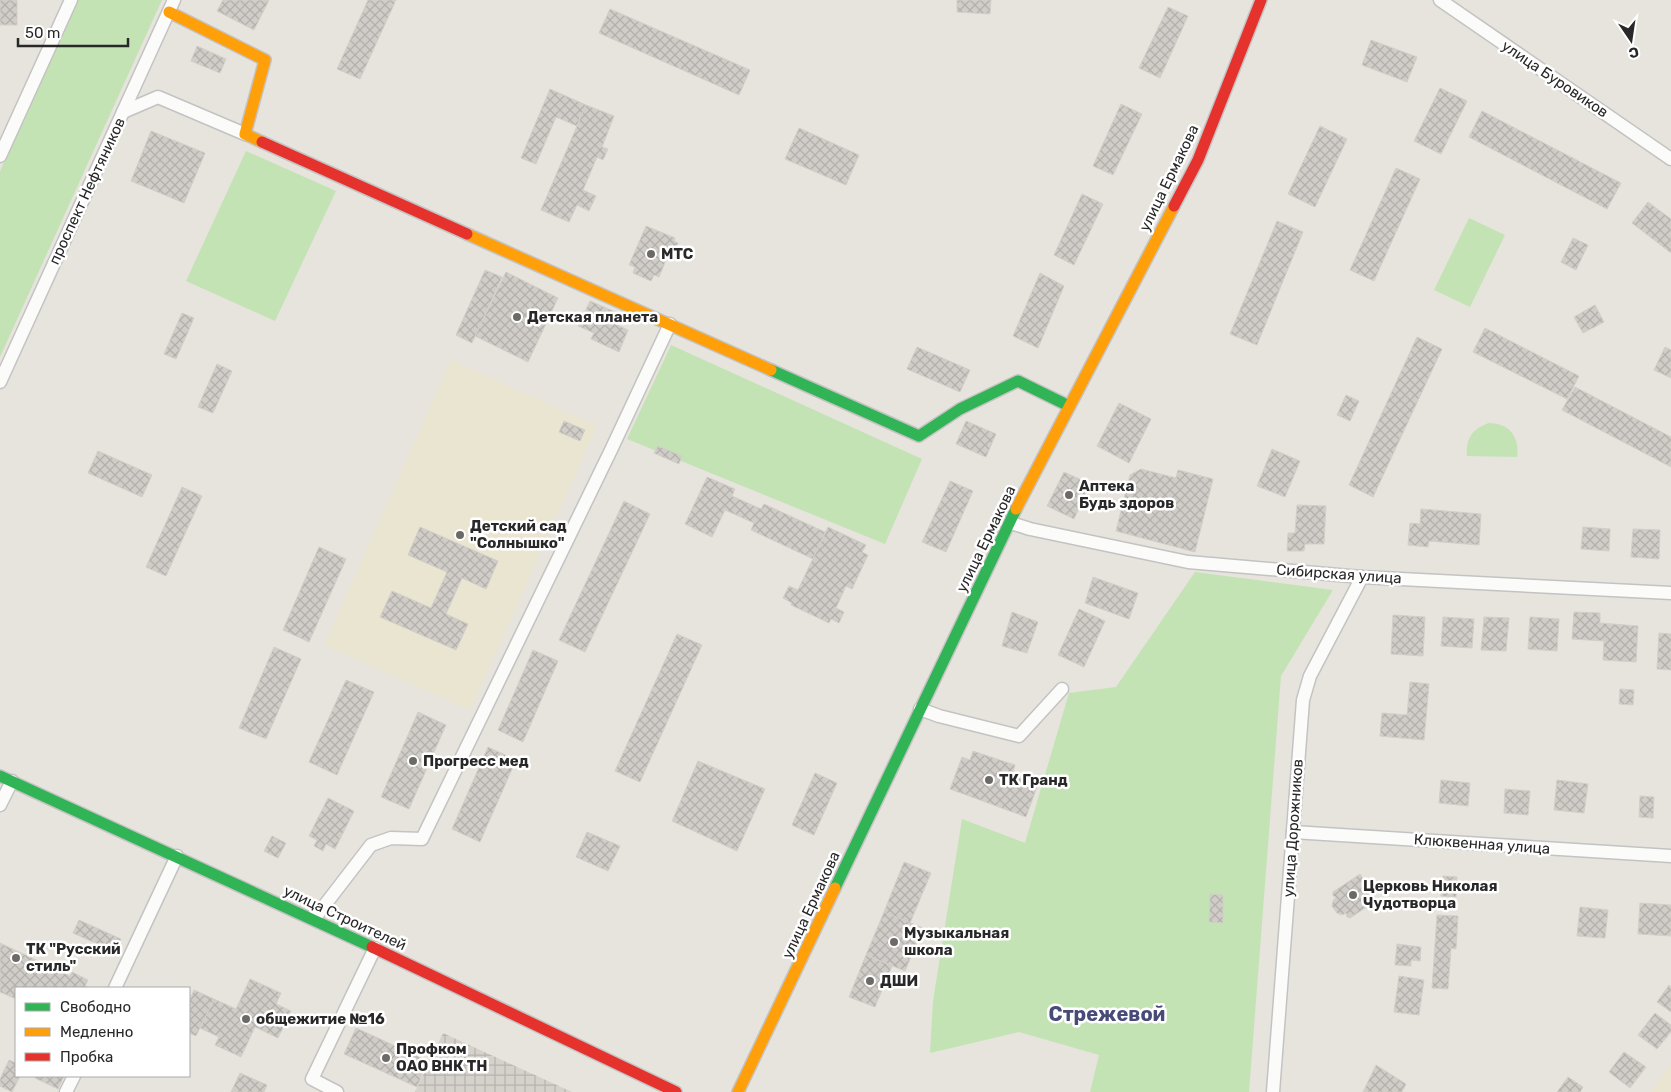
<svg xmlns="http://www.w3.org/2000/svg" width="1671" height="1092" font-family="Rubik,sans-serif">
	<style>
		.education { fill: #eae5d1 }
		.park { fill: #c3e3b5 }
		.plaza { fill: url(#plaza-grid) }
		.building { fill: url(#building-cross-hatch); stroke: #d2cfc9 }
		.lines { fill: none; stroke-linecap: round; stroke-linejoin: round }
		.street-casing { stroke: #c4c3c3; stroke-width: 15 }
		.fast-casing { stroke: #c4c3c3; stroke-width: 14 }
		.slow-casing { stroke: #c4c3c3; stroke-width: 14 }
		.jam-casing { stroke: #c4c3c3; stroke-width: 14 }
		.street { stroke: #fbfbfa; stroke-width: 12 }
		.fast { stroke: #30b455; stroke-width: 11 }
		.slow { stroke: #ff9f0a; stroke-width: 11 }
		.jam { stroke: #e5322d; stroke-width: 11 }
		.poi-dot { fill: #6b6a67; stroke: #fff; stroke-width: 2 }
		.labels { text-anchor: middle; stroke-width: 5; stroke-linejoin: round; paint-order: stroke }
		.street-label { font-size: 15px; fill: #282828; stroke: #fff }
		.poi-label { font-size: 15px; font-weight: bold; fill: #282828; stroke: #fff; text-anchor: start }
		.district-label { font-size: 20px; font-weight: bold; fill: #484b78; stroke: #fff }
	</style>
	<defs>
		<pattern id="plaza-grid" width="8" height="8" patternUnits="userSpaceOnUse" patternTransform="scale(1.25)"><rect width="8" height="8" fill="#d5d2cc"/><path d="M0 4h8M4 0v8" fill="none" stroke="#b7b4af"/></pattern>
		<pattern id="building-cross-hatch" width="8" height="8" patternUnits="userSpaceOnUse" patternTransform="scale(1.25)"><rect width="8" height="8" fill="#d0cdc8"/><path d="M0 0l8 8M0 8l8-8" fill="none" stroke="#b3b0ac"/></pattern>
	</defs>
	<rect width="100%" height="100%" fill="#e7e4dd"/>
	<!-- education -->
	<g class="education">
		<path d="M 451,360 L 597,426 L 470,710 L 324,645 Z"/>
		<path d="M 1671,1064 L 1671,1092 L 1651,1092 Z"/>
	</g>
	<!-- park -->
	<g class="park">
		<path d="M 78,0 L 162,0 L 0,357 L 0,171 Z"/>
		<path d="M 246,151 L 336,191 L 275,321 L 186,281 Z"/>
		<path d="M 1469,218 L 1505,235 L 1470,307 L 1434,290 Z"/>
		<path d="M 671,345 L 922,459 L 885,544 L 627,439 Z"/>
		<path d="M 1489,423 C 1509,423 1520,437 1517,457 L 1467,456 C 1465,439 1473,428 1489,423 Z"/>
		<path d="M 1195,572 L 1333,590 L 1281,676 L 1249,1092 L 1090,1092 L 1099,1055 L 1019,1032 L 930,1053 L 933,1001 L 962,819 L 1025,843 L 1069,693 L 1116,687 Z"/>
	</g>
	<!-- plaza -->
	<path class="plaza" d="M 443,1033 L 572,1092 L 415,1092 Z"/>
	<!-- building -->
	<g class="building">
		<rect x="0" y="0" width="17" height="25"/>
		<path d="M 223,0 L 269,0 L 254,30 L 217,11 Z"/>
		<path d="M 368,0 L 396,0 L 360,79 L 337,69 Z"/>
		<path d="M 957,0 L 991,0 L 990,14 L 957,12 Z"/>
		<path d="M 1168,7 L 1188,16 L 1160,78 L 1139,68 Z"/>
		<path d="M 610,9 L 750,70 L 739,95 L 599,33 Z"/>
		<path d="M 1371,40 L 1417,57 L 1407,82 L 1362,65 Z"/>
		<path d="M 197,46 L 226,59 L 220,73 L 191,61 Z"/>
		<path d="M 1440,88 L 1467,101 L 1441,154 L 1414,141 Z"/>
		<path d="M 550,89 L 586,105 L 577,126 L 556,117 L 536,164 L 521,158 Z"/>
		<path d="M 1121,104 L 1142,114 L 1113,175 L 1093,166 Z"/>
		<path d="M 586,105 L 614,116 L 602,147 L 608,149 L 603,160 L 597,157 L 583,190 L 596,196 L 589,211 L 577,205 L 569,222 L 541,210 Z"/>
		<path d="M 1482,111 L 1621,183 L 1607,209 L 1469,137 Z"/>
		<path d="M 1320,126 L 1347,139 L 1315,207 L 1288,194 Z"/>
		<path d="M 799,128 L 859,155 L 846,185 L 785,159 Z"/>
		<path d="M 151,131 L 205,153 L 184,203 L 131,181 Z"/>
		<path d="M 1396,168 L 1420,179 L 1374,281 L 1350,270 Z"/>
		<path d="M 1082,194 L 1103,204 L 1074,265 L 1054,255 Z"/>
		<path d="M 1648,202 L 1671,219 L 1671,253 L 1632,223 Z"/>
		<path d="M 1277,221 L 1303,232 L 1257,345 L 1230,334 Z"/>
		<path d="M 646,226 L 675,238 L 674,241 L 678,243 L 673,255 L 669,253 L 659,277 L 654,275 L 651,281 L 633,273 L 635,267 L 629,265 Z"/>
		<path d="M 1573,238 L 1588,245 L 1576,270 L 1561,262 Z"/>
		<path d="M 485,270 L 502,277 L 472,343 L 456,335 Z"/>
		<path d="M 506,272 L 558,298 L 528,362 L 475,336 Z"/>
		<path d="M 1040,273 L 1064,286 L 1038,348 L 1013,336 Z"/>
		<path d="M 590,301 L 613,311 L 609,321 L 628,330 L 619,352 L 591,339 L 594,333 L 578,326 Z"/>
		<path d="M 1595,305 L 1604,322 L 1583,333 L 1574,317 Z"/>
		<path d="M 182,313 L 194,318 L 176,359 L 164,354 Z"/>
		<path d="M 1485,328 L 1579,376 L 1567,399 L 1473,352 Z"/>
		<path d="M 1417,337 L 1442,349 L 1373,497 L 1349,485 Z"/>
		<path d="M 917,347 L 970,370 L 960,392 L 907,369 Z"/>
		<path d="M 1665,347 L 1671,350 L 1671,378 L 1654,370 Z"/>
		<path d="M 217,364 L 232,371 L 213,413 L 198,407 Z"/>
		<path d="M 1575,387 L 1671,437 L 1671,467 L 1562,410 Z"/>
		<path d="M 1346,395 L 1359,401 L 1350,421 L 1337,415 Z"/>
		<path d="M 1119,403 L 1151,419 L 1129,463 L 1097,446 Z"/>
		<path d="M 564,421 L 585,430 L 580,441 L 559,432 Z"/>
		<path d="M 966,421 L 996,434 L 986,457 L 956,444 Z"/>
		<path d="M 658,446 L 682,456 L 679,464 L 654,453 Z"/>
		<path d="M 1272,449 L 1300,461 L 1285,497 L 1257,486 Z"/>
		<path d="M 98,451 L 152,475 L 142,497 L 88,473 Z"/>
		<path d="M 1141,469 L 1176,478 L 1178,470 L 1213,479 L 1195,552 L 1116,531 L 1130,475 Z"/>
		<path d="M 1064,472 L 1090,484 L 1074,519 L 1047,506 Z"/>
		<path d="M 707,477 L 735,489 L 732,496 L 761,509 L 764,504 L 825,532 L 813,559 L 751,530 L 754,523 L 725,510 L 712,537 L 685,524 Z"/>
		<path d="M 950,481 L 973,491 L 946,552 L 922,542 Z"/>
		<path d="M 182,487 L 202,496 L 166,576 L 146,567 Z"/>
		<path d="M 624,501 L 650,514 L 585,652 L 559,640 Z"/>
		<path d="M 1297,505 L 1326,506 L 1324,544 L 1305,544 L 1304,551 L 1287,551 L 1288,533 L 1295,533 Z"/>
		<path d="M 1421,509 L 1481,514 L 1479,545 L 1429,541 L 1428,547 L 1408,545 L 1410,523 L 1420,524 Z"/>
		<path d="M 420,527 L 498,561 L 486,589 L 462,578 L 446,614 L 468,624 L 456,650 L 380,617 L 392,591 L 431,608 L 447,572 L 408,555 Z"/>
		<path d="M 828,527 L 866,545 L 862,552 L 868,555 L 852,589 L 846,586 L 836,608 L 844,612 L 839,623 L 831,619 L 829,623 L 791,605 L 792,603 L 783,598 L 789,586 L 798,590 Z"/>
		<path d="M 1583,527 L 1610,529 L 1609,551 L 1581,549 Z"/>
		<path d="M 1633,529 L 1660,530 L 1659,559 L 1631,557 Z"/>
		<path d="M 319,547 L 346,559 L 309,642 L 283,630 Z"/>
		<path d="M 1093,577 L 1138,593 L 1129,619 L 1085,603 Z"/>
		<path d="M 1079,609 L 1105,621 L 1084,667 L 1058,655 Z"/>
		<path d="M 1012,612 L 1038,622 L 1027,653 L 1002,646 Z"/>
		<path d="M 1574,612 L 1600,613 L 1600,623 L 1638,626 L 1636,662 L 1603,660 L 1604,641 L 1572,639 Z"/>
		<path d="M 1393,615 L 1425,617 L 1423,656 L 1391,654 Z"/>
		<path d="M 1443,617 L 1474,619 L 1472,648 L 1441,646 Z"/>
		<path d="M 1484,617 L 1509,618 L 1506,651 L 1481,650 Z"/>
		<path d="M 1530,617 L 1559,619 L 1557,651 L 1528,649 Z"/>
		<path d="M 1659,633 L 1671,634 L 1671,670 L 1657,669 Z"/>
		<path d="M 677,634 L 702,645 L 640,782 L 615,771 Z"/>
		<path d="M 274,647 L 301,659 L 266,739 L 239,728 Z"/>
		<path d="M 533,650 L 558,661 L 523,742 L 498,730 Z"/>
		<path d="M 346,680 L 374,692 L 337,775 L 309,762 Z"/>
		<path d="M 1410,682 L 1429,684 L 1424,740 L 1380,736 L 1382,713 L 1407,715 Z"/>
		<path d="M 1620,689 L 1634,690 L 1633,705 L 1619,704 Z"/>
		<path d="M 418,712 L 446,725 L 409,809 L 381,797 Z"/>
		<path d="M 488,747 L 516,760 L 480,842 L 452,829 Z"/>
		<path d="M 973,751 L 1015,765 L 1012,775 L 1038,784 L 1026,817 L 950,789 L 962,757 L 970,760 Z"/>
		<path d="M 698,761 L 765,789 L 737,851 L 672,821 Z"/>
		<path d="M 815,773 L 837,783 L 814,835 L 792,825 Z"/>
		<path d="M 1441,780 L 1470,783 L 1468,806 L 1439,803 Z"/>
		<path d="M 1557,780 L 1588,784 L 1584,813 L 1554,810 Z"/>
		<path d="M 1505,789 L 1530,791 L 1528,815 L 1504,813 Z"/>
		<path d="M 1640,796 L 1654,797 L 1653,818 L 1639,817 Z"/>
		<path d="M 328,798 L 354,811 L 335,849 L 326,844 L 323,851 L 314,846 L 317,840 L 309,836 Z"/>
		<path d="M 587,832 L 620,846 L 608,871 L 576,857 Z"/>
		<path d="M 272,836 L 286,843 L 278,858 L 264,851 Z"/>
		<path d="M 904,862 L 931,873 L 910,923 L 884,912 Z"/>
		<path d="M 1360,874 L 1377,900 L 1350,918 L 1347,917 L 1346,913 L 1342,915 L 1337,913 L 1332,906 L 1333,901 L 1336,897 L 1333,896 L 1333,892 Z"/>
		<path d="M 1443,876 L 1457,877 L 1456,897 L 1441,896 Z"/>
		<path d="M 1210,894 L 1223,895 L 1223,923 L 1209,922 Z"/>
		<path d="M 1640,903 L 1671,905 L 1671,936 L 1638,934 Z"/>
		<path d="M 1580,907 L 1608,910 L 1605,938 L 1577,936 Z"/>
		<path d="M 884,912 L 923,928 L 905,971 L 866,955 Z"/>
		<path d="M 1437,915 L 1458,916 L 1456,949 L 1451,948 L 1448,989 L 1432,988 Z"/>
		<path d="M 79,920 L 121,939 L 115,952 L 73,933 Z"/>
		<path d="M 0,943 L 70,976 L 72,972 L 88,980 L 85,986 L 90,988 L 16,988 L 16,999 L 0,992 Z"/>
		<path d="M 1397,944 L 1421,947 L 1420,961 L 1411,960 L 1411,966 L 1395,965 Z"/>
		<path d="M 866,955 L 892,966 L 875,1007 L 849,997 Z"/>
		<path d="M 1399,976 L 1424,980 L 1419,1015 L 1394,1012 Z"/>
		<path d="M 250,979 L 281,993 L 276,1004 L 291,1011 L 278,1038 L 255,1027 L 241,1057 L 215,1045 L 219,1037 L 200,1028 L 214,999 L 236,1009 Z"/>
		<path d="M 1669,985 L 1671,987 L 1671,1012 L 1657,1002 Z"/>
		<path d="M 194,990 L 214,999 L 196,1036 L 189,1033 L 189,1002 Z"/>
		<path d="M 1655,1013 L 1671,1025 L 1671,1032 L 1657,1049 L 1638,1035 Z"/>
		<path d="M 356,1028 L 428,1061 L 417,1087 L 344,1054 Z"/>
		<path d="M 1624,1052 L 1646,1067 L 1630,1088 L 1609,1072 Z"/>
		<path d="M 9,1060 L 16,1063 L 16,1076 L 20,1076 L 12,1092 L 0,1086 L 0,1079 Z"/>
		<path d="M 1376,1065 L 1406,1084 L 1402,1092 L 1363,1092 Z"/>
		<path d="M 240,1073 L 267,1085 L 264,1092 L 231,1092 Z"/>
		<path d="M 36,1076 L 64,1076 L 58,1089 L 35,1078 Z"/>
		<path d="M 1568,1077 L 1583,1087 L 1580,1092 L 1557,1092 Z"/>
	</g>
	<g class="lines">
		<defs>
			<g id="street">
				<path d="M 1440,0 L 1671,159"/>
				<path d="M 123,112 L 158,97 L 245,134"/>
				<path d="M 0,156 L 71,0"/>
				<path d="M 0,382 L 174,0"/>
				<path d="M 1011,523 L 1030,529 L 1188,562 L 1362,577 L 1671,593"/>
				<path d="M 920,709 L 939,716 L 1019,736 L 1062,689"/>
				<path d="M 0,805 L 12,781"/>
				<path d="M 1293,832 L 1671,856"/>
				<path d="M 314,919 L 371,845 L 391,838 L 422,839 L 611,450 L 670,324"/>
				<path d="M 115,988 L 177,856"/>
				<path d="M 66,1092 L 74,1076"/>
				<path d="M 337,1092 L 312,1079 L 375,948"/>
				<path d="M 1273,1092 L 1303,700 L 1310,676 L 1362,577"/>
			</g>
			<g id="fast">
				<path d="M 771,370 L 919,436 L 960,409 L 1018,381 L 1069,406"/>
				<path d="M 0,776 L 372,947"/>
				<path d="M 835,888 L 1016,509"/>
			</g>
			<g id="slow">
				<path d="M 169,12 L 265,60 L 245,134 L 262,142"/>
				<path d="M 467,234 L 771,370"/>
				<path d="M 1016,509 L 1174,206"/>
				<path d="M 738,1092 L 835,888"/>
			</g>
			<g id="jam">
				<path d="M 262,142 L 467,234"/>
				<path d="M 1174,206 L 1198,160 L 1261,0"/>
				<path d="M 372,947 L 676,1092"/>
			</g>
		</defs>
		<!-- street casing -->
		<use href="#street" class="street-casing"/>
		<!-- fast casing -->
		<use href="#fast" class="fast-casing"/>
		<!-- slow casing -->
		<use href="#slow" class="slow-casing"/>
		<!-- jam casing -->
		<use href="#jam" class="jam-casing"/>
		<!-- street -->
		<use href="#street" class="street"/>
		<!-- fast -->
		<use href="#fast" class="fast"/>
		<!-- slow -->
		<use href="#slow" class="slow"/>
		<!-- jam -->
		<use href="#jam" class="jam"/>
	</g>
	<!-- markers -->
	<g class="poi-dot">
		<circle cx="651" cy="254" r="5"/>
		<circle cx="517" cy="317" r="5"/>
		<circle cx="1069" cy="495" r="5"/>
		<circle cx="460" cy="535" r="5"/>
		<circle cx="413" cy="761" r="5"/>
		<circle cx="989" cy="780" r="5"/>
		<circle cx="1353" cy="895" r="5"/>
		<circle cx="894" cy="942" r="5"/>
		<circle cx="16" cy="958" r="5"/>
		<circle cx="870" cy="981" r="5"/>
		<circle cx="246" cy="1019" r="5"/>
		<circle cx="386" cy="1058" r="5"/>
	</g>
	<g class="labels">
		<!-- street labels -->
		<g class="street-label">
			<text transform="translate(1555 79) rotate(34)" y="5">улица Буровиков</text>
			<text transform="translate(1169 178) rotate(-64)" y="5">улица Ермакова</text>
			<text transform="translate(87 191) rotate(-65)" y="5">проспект Нефтяников</text>
			<text transform="translate(986 539) rotate(-64)" y="5">улица Ермакова</text>
			<text transform="translate(1339 574) rotate(4)" y="5">Сибирская улица</text>
			<text transform="translate(1293 828) rotate(-86)" y="5">улица Дорожников</text>
			<text transform="translate(1482 844) rotate(4)" y="5">Клюквенная улица</text>
			<text transform="translate(811 905) rotate(-65)" y="5">улица Ермакова</text>
			<text transform="translate(345 918) rotate(25)" y="5">улица Строителей</text>
		</g>
		<!-- poi labels -->
		<g class="poi-label">
			<text x="661" y="259">МТС</text>
			<text x="527" y="322">Детская планета</text>
			<text x="1079" y="491">Аптека<tspan x="1079" dy="17">Будь здоров</tspan></text>
			<text x="470" y="531">Детский сад<tspan x="470" dy="17">"Солнышко"</tspan></text>
			<text x="423" y="766">Прогресс мед</text>
			<text x="999" y="785">ТК Гранд</text>
			<text x="1363" y="891">Церковь Николая<tspan x="1363" dy="17">Чудотворца</tspan></text>
			<text x="904" y="938">Музыкальная<tspan x="904" dy="17">школа</tspan></text>
			<text x="26" y="954">ТК "Русский<tspan x="26" dy="17">стиль"</tspan></text>
			<text x="880" y="986">ДШИ</text>
			<text x="256" y="1024">общежитие №16</text>
			<text x="396" y="1054">Профком<tspan x="396" dy="17">ОАО ВНК ТН</tspan></text>
		</g>
		<!-- district labels -->
		<g class="district-label">
			<text x="1107" y="1021">Стрежевой</text>
		</g>
	</g>
	<!-- legend -->
	<rect x="15" y="987" width="175" height="90" fill="#ffffff" stroke="#a9a9a9"/>
	<rect x="25" y="1003" width="25" height="8" fill="#30b455" stroke="#a9a9a9"/>
	<text x="60" y="1012" font-size="15" fill="#282828">Свободно</text>
	<rect x="25" y="1028" width="25" height="8" fill="#ff9f0a" stroke="#a9a9a9"/>
	<text x="60" y="1037" font-size="15" fill="#282828">Медленно</text>
	<rect x="25" y="1053" width="25" height="8" fill="#e5322d" stroke="#a9a9a9"/>
	<text x="60" y="1062" font-size="15" fill="#282828">Пробка</text>
	<!-- north arrow -->
	<g transform="translate(1631 40) rotate(167)" stroke="#ffffff" stroke-width="4" paint-order="stroke">
	<path d="M0-4L9 19L0 12L-9 19Z" fill="#282828"/>
	<text y="-8" font-size="14" font-weight="bold" text-anchor="middle" fill="#282828">С</text>
	</g>
	<!-- scale -->
	<path d="M18 38v8h110v-8" fill="none" stroke="#282828" stroke-width="2.5"/>
	<text x="25" y="38" font-size="15" fill="#282828" stroke="#ffffff" stroke-width="4" paint-order="stroke">50 m</text>
</svg>
